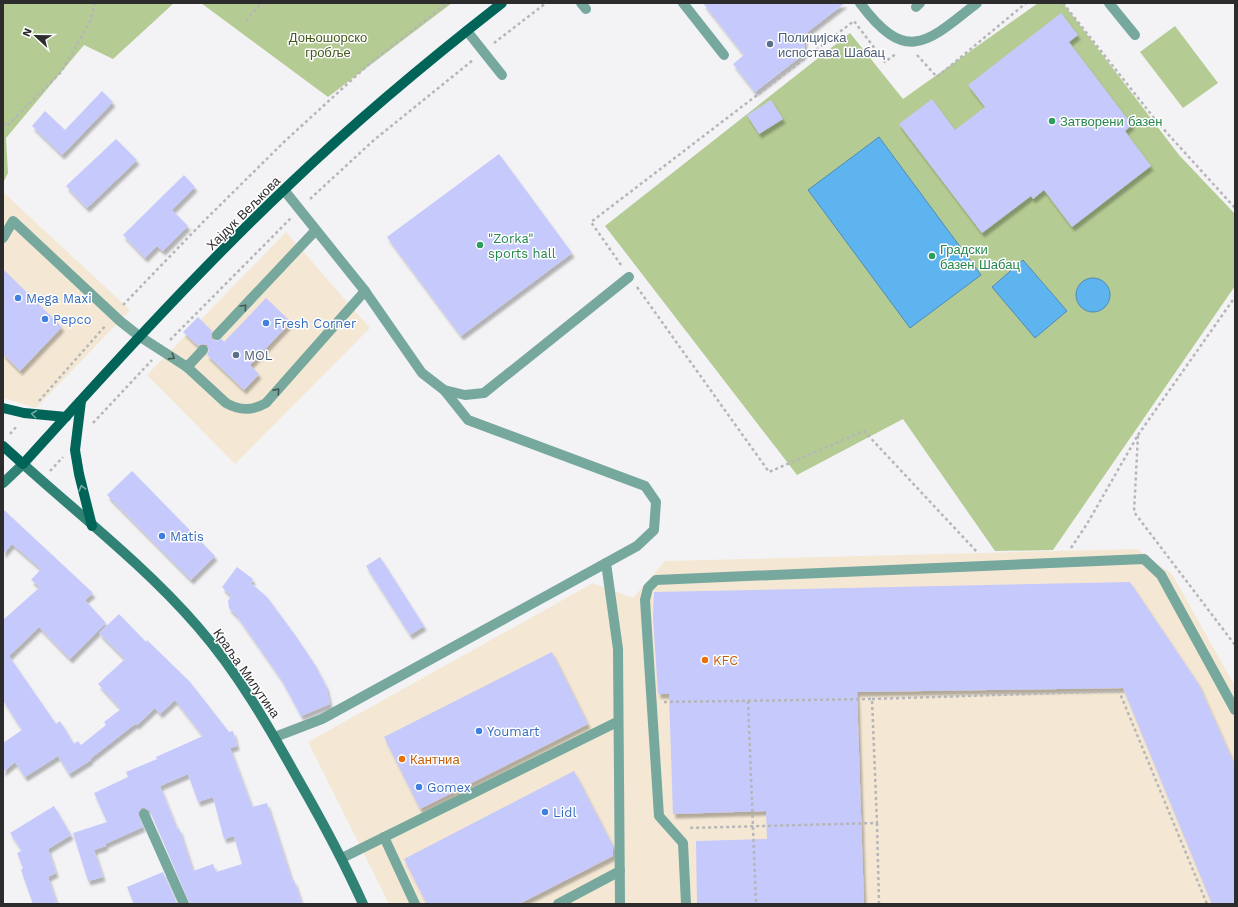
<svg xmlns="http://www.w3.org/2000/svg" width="1238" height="907" font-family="'Work Sans',sans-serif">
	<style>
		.commercial { fill: #f4e8d4 }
		.green { fill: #b4cb93 }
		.water { fill: #5eb4ef; stroke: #4f8bb5 }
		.building { fill: #c5c9fc; fill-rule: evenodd; filter: url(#shadow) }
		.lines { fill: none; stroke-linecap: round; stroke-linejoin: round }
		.path { stroke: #b6b6b8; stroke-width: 2.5; stroke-dasharray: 3 3; stroke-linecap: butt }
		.lane { stroke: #77a89e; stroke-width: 10 }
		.street { stroke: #77a89e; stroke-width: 10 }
		.secondary { stroke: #308275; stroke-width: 10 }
		.primary { stroke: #006458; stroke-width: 10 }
		.oneway { stroke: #465755 }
		.oneway2 { stroke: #73aaa3 }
		.service-dot { fill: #5c6f8a; stroke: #fff; stroke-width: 1.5 }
		.leisure-dot { fill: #2e9e5b; stroke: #fff; stroke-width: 1.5 }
		.shop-dot { fill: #3f7fe0; stroke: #fff; stroke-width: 1.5 }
		.food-dot { fill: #e8710a; stroke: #fff; stroke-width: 1.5 }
		.labels { text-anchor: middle; stroke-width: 3; stroke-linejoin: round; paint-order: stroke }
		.park-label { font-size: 13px; fill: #455a1e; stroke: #fff }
		.service-label { font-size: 13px; fill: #4e5e75; stroke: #fff; text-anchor: start }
		.leisure-label { font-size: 13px; fill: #27864d; stroke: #fff; text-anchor: start }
		.street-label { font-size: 13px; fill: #2c2c2d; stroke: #fff }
		.shop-label { font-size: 13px; fill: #366cbe; stroke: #fff; text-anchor: start }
		.food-label { font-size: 13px; fill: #c56008; stroke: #fff; text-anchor: start }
	</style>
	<defs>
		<filter id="shadow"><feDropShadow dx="2.5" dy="4.5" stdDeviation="1" flood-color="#0004"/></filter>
	</defs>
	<rect width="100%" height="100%" fill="#f3f3f6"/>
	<!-- commercial -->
	<g class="commercial">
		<path d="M 3,192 L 130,310 L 36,408 L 3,398 Z"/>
		<path d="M 286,232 L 370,328 L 235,464 L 147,375 Z"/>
		<path d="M 1137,549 L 1172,574 L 1235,686 L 1235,904 L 389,904 L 308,742 L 593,583 L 633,598 L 665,561 Z"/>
	</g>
	<!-- green -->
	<g class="green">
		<path d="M 3,3 L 174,3 L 113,59 L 84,45 L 6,138 L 8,173 L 3,183 Z"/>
		<path d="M 201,3 L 452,3 L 328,97 Z"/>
		<path d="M 1038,3 L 1063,3 L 1179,155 L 1235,214 L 1235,286 L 1053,550 L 995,551 L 903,419 L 797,475 L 605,226 L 850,33 L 903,99 Z"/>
		<path d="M 1175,26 L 1218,83 L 1183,108 L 1140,52 Z"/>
	</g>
	<!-- water -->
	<g class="water">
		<path d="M 879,137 L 981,275 L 910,328 L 808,190 Z"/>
		<path d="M 1023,260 L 1067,311 L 1035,338 L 992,287 Z"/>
		<circle cx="1093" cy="295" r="17"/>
	</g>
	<!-- building -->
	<g class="building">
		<path d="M 703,3 L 845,3 L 805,34 L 804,54 L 755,92 L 733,64 L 744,55 Z"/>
		<path d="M 1061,13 L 1078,35 L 1069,42 L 1132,125 L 1125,131 L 1151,166 L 1072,227 L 1044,190 L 1033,199 L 1031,196 L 982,233 L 899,124 L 932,99 L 955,130 L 985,107 L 968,85 Z"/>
		<path d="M 102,91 L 113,102 L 62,155 L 32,126 L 45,111 L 65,130 Z"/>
		<path d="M 771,100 L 783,119 L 759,134 L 747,115 Z"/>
		<path d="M 116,139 L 137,160 L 87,208 L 66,186 Z"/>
		<path d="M 499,154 L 572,253 L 461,336 L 387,237 Z"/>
		<path d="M 184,175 L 195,187 L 172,210 L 188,226 L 163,251 L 157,246 L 145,258 L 123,235 Z"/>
		<path d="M 3,269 L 62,327 L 20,371 L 3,354 Z"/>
		<path d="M 266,298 L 291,322 L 250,365 L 259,374 L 244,390 L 207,355 L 209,351 L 207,345 L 202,344 L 198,346 L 183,332 L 198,317 L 212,331 L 211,334 L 212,339 L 216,341 L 222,339 L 224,342 Z"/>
		<path d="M 132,471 L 215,556 L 191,580 L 107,495 Z"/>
		<path d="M 3,509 L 93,593 L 85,600 L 106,623 L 70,659 L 39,627 L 9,656 L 56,724 L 60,721 L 74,744 L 78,741 L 81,745 L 106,725 L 104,722 L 121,709 L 98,684 L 125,659 L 99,633 L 119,614 L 146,642 L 147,640 L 190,682 L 229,732 L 233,731 L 237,746 L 230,748 L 252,807 L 267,803 L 292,881 L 294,880 L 302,904 L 190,904 L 150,811 L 145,808 L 141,808 L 138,813 L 143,827 L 105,844 L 106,846 L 94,850 L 103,877 L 88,881 L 73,833 L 107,822 L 94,793 L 128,777 L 126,772 L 157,759 L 156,757 L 203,736 L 175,700 L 160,714 L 155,708 L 137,725 L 135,724 L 90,759 L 91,760 L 69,774 L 58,756 L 25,777 L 15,762 L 3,772 L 3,743 L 22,730 L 3,700 L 3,620 L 40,587 L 31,580 L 41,569 L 12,544 L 3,554 ZM 188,774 L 198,802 L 213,797 L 224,839 L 234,836 L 242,864 L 216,872 L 213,864 L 193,871 L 179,828 L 177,829 L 160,786 Z"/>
		<path d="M 380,557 L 424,626 L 410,635 L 366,566 Z"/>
		<path d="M 237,567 L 253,579 L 251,583 L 267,597 L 295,635 L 315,665 L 326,686 L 330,704 L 301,716 L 281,679 L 237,616 L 229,608 L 228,601 L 231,596 L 222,587 Z"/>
		<path d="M 1130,582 L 1198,683 L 1235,766 L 1235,904 L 1212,904 L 1123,688 L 857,692 L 864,904 L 697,904 L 696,841 L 767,839 L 766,811 L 673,814 L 669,694 L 658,694 L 653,617 L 654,592 Z"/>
		<path d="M 552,652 L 588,724 L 420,809 L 384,737 Z"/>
		<path d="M 574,771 L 613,846 L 613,856 L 519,904 L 427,904 L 404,859 Z"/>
		<path d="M 54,806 L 71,835 L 48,849 L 56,873 L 48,877 L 57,904 L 33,904 L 21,870 L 23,868 L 17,853 L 22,851 L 10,833 Z"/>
		<path d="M 163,872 L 177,904 L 134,904 L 127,887 Z"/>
	</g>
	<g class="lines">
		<!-- path -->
		<g class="path">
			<path d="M 1063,3 L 1158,123 L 1235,208"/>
			<path d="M 246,21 L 261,3"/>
			<path d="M 494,43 L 546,3"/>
			<path d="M 917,55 L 937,77 L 1026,3"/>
			<path d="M 3,123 L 7,126 L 61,72 L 90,22 L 95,3"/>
			<path d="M 310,199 L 374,140 L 473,60"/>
			<path d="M 621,265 L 591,222 L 854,21 L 885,62 L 897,53"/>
			<path d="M 637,287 L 769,472 L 864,431 L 977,552"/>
			<path d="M 123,305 L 205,220 L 285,141 L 368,65 L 447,3"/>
			<path d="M 170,340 L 291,218"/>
			<path d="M 39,401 L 106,325"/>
			<path d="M 93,423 L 152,360"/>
			<path d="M 10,434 L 17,426"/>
			<path d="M 1138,435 L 1235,297"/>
			<path d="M 50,471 L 63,457"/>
			<path d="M 1071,548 L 1087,524 L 1138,435 L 1134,512 L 1235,645"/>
			<path d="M 872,699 L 1119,691 L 1207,904"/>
			<path d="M 748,701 L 756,904"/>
			<path d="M 664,702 L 872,699 L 877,823 L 688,828"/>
			<path d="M 877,823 L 879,904"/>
		</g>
		<!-- lane -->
		<g class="lane">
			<path d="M 581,3 L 586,9"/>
			<path d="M 683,3 L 724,55"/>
			<path d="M 860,3 C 906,65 927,43 977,3"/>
			<path d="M 1109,3 L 1135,35"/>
			<path d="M 916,7 L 920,3"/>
			<path d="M 467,31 L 502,75"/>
			<path d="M 284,190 L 365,291 L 422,373 L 444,390 L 465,395 L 484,393 L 629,277"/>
			<path d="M 3,238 L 13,221 L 120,321 L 139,336 L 187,367 L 226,403 C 240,411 252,411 266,403 L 365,291"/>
			<path d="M 217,335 L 315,231"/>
			<path d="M 187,367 L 203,350"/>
			<path d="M 606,563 L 618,649 L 620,904"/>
			<path d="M 275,737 L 322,719 L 637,546 L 654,530 L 656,502 L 645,486 L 468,420 L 444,390"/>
			<path d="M 384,837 L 415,904"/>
			<path d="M 342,858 L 617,722"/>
			<path d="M 558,904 L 620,871"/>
			<path d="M 686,904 L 683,843 L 659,816 L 645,600 L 648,588 L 656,580 L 1144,559 L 1161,575 L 1235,710"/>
		</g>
		<!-- street -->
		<path class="street" d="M 144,814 L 184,904"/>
		<!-- secondary -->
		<path class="secondary" d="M 3,483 L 23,464 C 82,517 146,567 198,627 C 238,673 269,727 299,781 C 322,821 344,862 363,904"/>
		<!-- primary -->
		<g class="primary">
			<path d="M 81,401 L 75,450 L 79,474 L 92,526"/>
			<path d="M 3,408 L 24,413 L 66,417"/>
			<path d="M 3,446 L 23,464 C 110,368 197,272 291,183 C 358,119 429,60 502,3"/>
		</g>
	</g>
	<!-- one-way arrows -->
	<defs><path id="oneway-chevron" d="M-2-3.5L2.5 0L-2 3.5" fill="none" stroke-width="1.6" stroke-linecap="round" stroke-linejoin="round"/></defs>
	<g class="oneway">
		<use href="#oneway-chevron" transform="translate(244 307) rotate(-47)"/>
		<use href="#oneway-chevron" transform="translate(172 357) rotate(32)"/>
		<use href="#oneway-chevron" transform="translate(277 391) rotate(-48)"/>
	</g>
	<g class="oneway2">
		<use href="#oneway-chevron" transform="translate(34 414) rotate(-173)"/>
		<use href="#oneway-chevron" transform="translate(82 488) rotate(-105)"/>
	</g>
	<!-- markers -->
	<g class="service-dot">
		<circle cx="770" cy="44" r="4"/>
		<circle cx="236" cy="355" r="4"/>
	</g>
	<g class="leisure-dot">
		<circle cx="1052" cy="121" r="4"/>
		<circle cx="480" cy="245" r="4"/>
		<circle cx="932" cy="256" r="4"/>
	</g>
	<g class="shop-dot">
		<circle cx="18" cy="298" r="4"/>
		<circle cx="45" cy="319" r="4"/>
		<circle cx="266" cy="323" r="4"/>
		<circle cx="162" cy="536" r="4"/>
		<circle cx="479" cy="731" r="4"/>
		<circle cx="419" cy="787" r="4"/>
		<circle cx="545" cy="812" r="4"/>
	</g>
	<g class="food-dot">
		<circle cx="705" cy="660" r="4"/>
		<circle cx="402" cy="759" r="4"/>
	</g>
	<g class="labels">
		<!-- park labels -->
		<g class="park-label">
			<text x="328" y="42">Доњошорско<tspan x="328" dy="15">гробље</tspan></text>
		</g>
		<!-- service labels -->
		<g class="service-label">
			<text x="778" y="42">Полицијска<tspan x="778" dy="15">испостава Шабац</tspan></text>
			<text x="244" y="360">MOL</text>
		</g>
		<!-- leisure labels -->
		<g class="leisure-label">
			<text x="1060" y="126">Затворени базен</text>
			<text x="488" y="243">"Zorka"<tspan x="488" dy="15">sports hall</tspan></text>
			<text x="940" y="254">Градски<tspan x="940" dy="15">базен Шабац</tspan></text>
		</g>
		<!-- street labels -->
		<g class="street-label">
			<text transform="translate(243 213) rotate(-45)" y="5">Хајдук Вељкова</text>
			<text transform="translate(247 673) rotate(55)" y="5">Краља Милутина</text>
		</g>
		<!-- shop labels -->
		<g class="shop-label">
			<text x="26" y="303">Mega Maxi</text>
			<text x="53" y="324">Pepco</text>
			<text x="274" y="328">Fresh Corner</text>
			<text x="170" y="541">Matis</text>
			<text x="487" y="736">Youmart</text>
			<text x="427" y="792">Gomex</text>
			<text x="553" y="817">Lidl</text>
		</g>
		<!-- food labels -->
		<g class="food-label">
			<text x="713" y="665">KFC</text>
			<text x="410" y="764">Кантниа</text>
		</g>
	</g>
	<!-- border -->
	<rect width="1238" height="907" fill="none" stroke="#2c2c2d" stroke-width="8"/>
	<!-- north arrow -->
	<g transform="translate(36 36) rotate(292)" stroke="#ffffff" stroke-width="3" paint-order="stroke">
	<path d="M0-3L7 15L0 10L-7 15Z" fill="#2c2c2d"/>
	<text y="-6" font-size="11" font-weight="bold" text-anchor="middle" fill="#2c2c2d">N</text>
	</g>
</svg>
